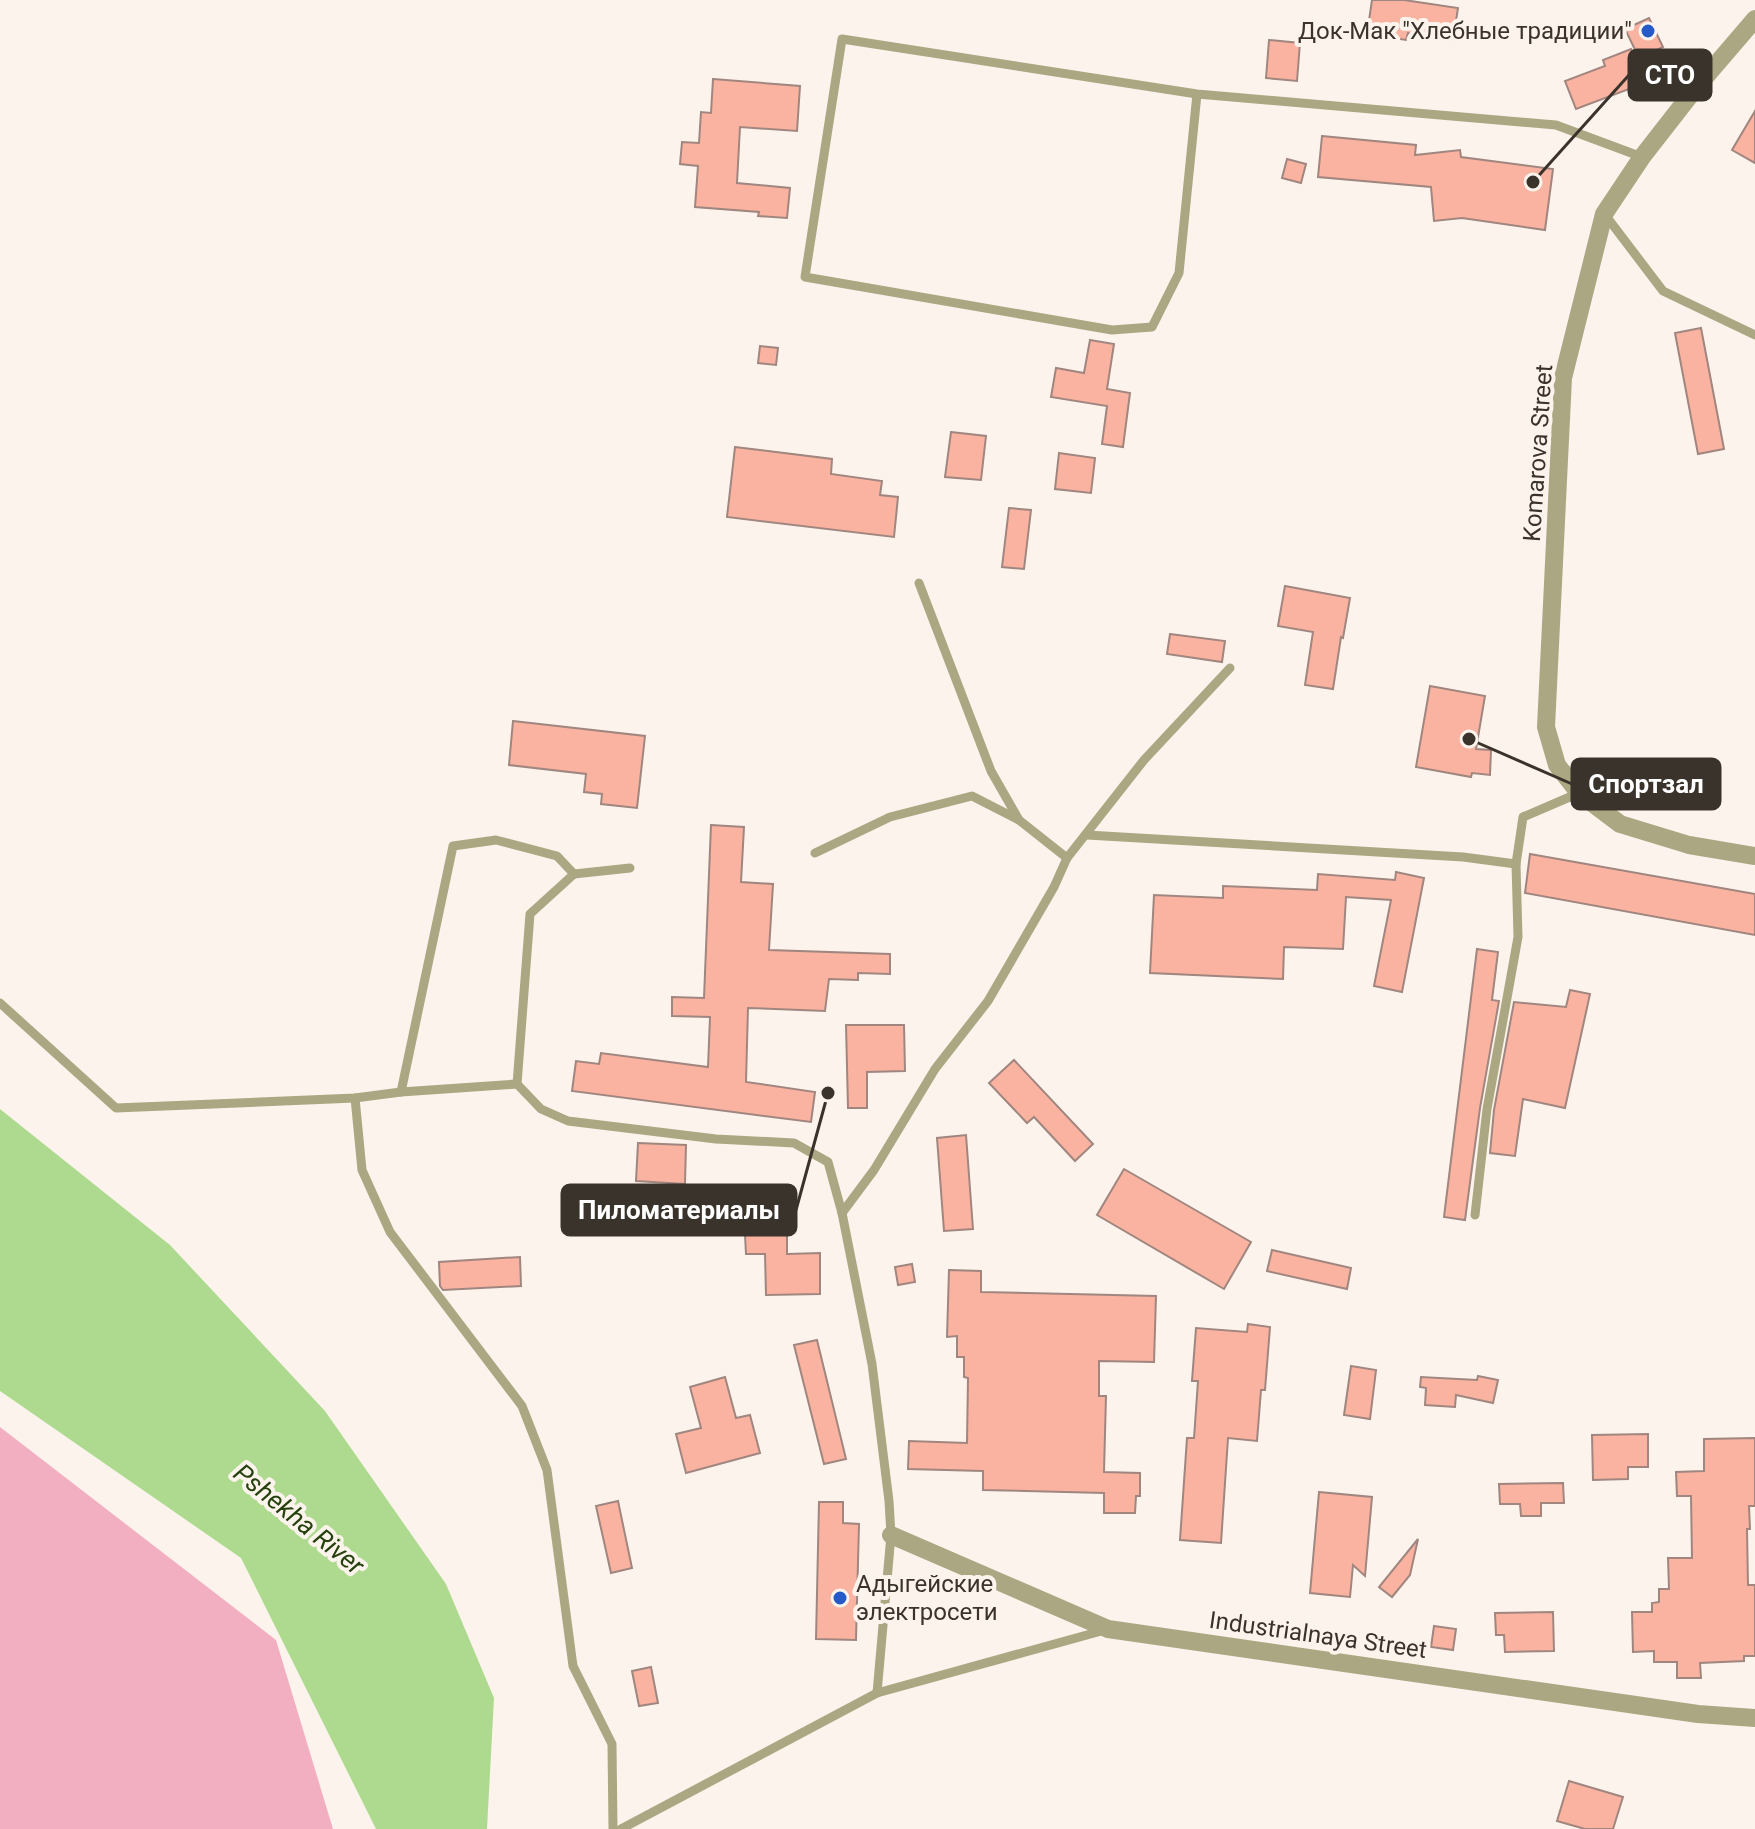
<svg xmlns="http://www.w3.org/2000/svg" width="1755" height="1829" font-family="Roboto,sans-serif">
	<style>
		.green { fill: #f3afc2 }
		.water { fill: #aeda90 }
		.building { fill: #fab3a1; stroke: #a0867f; stroke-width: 2 }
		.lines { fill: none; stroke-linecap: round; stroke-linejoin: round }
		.lane { stroke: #aca783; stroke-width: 9 }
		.street { stroke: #aca783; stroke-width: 18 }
		.poi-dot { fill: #255ac8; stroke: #fcf4ec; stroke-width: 3 }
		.labels { text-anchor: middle; stroke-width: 8; stroke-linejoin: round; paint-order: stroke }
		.poi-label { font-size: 24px; fill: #3a332c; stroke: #fcf4ec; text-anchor: end }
		.street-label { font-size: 24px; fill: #3a332c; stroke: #fcf4ec }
		.water-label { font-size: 26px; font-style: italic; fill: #25410d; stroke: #fcf4ec }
		.leader { fill: none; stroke: #3a332c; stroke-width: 3 }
		.callout-dot { fill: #3a332c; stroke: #fcf4ec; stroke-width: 3 }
		.callout { fill: #3a332c; stroke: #3a332c; stroke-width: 3 }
		.callout-label { font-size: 26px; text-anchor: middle; font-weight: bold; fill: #fff }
	</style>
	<rect width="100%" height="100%" fill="#fcf4ec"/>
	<!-- green -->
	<path class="green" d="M 0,1427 L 276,1640 L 333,1829 L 0,1829 Z"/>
	<!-- water -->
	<path class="water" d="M 0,1109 L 170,1245 L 325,1411 L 446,1584 L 494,1698 L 487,1829 L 376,1829 L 241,1558 L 0,1391 Z"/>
	<!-- building -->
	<g class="building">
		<path d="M 1372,0 L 1404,0 L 1458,8 L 1453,40 L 1408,33 L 1406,40 L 1386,37 L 1388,30 L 1368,27 Z"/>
		<path d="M 1649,18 L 1663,47 L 1639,58 L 1625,29 Z"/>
		<path d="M 1269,40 L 1300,43 L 1297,81 L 1266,78 Z"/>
		<path d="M 1631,49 L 1645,83 L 1576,109 L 1565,81 L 1605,66 L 1603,60 Z"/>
		<path d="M 713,79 L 800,86 L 797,131 L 740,127 L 737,183 L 790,188 L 787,218 L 758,216 L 759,212 L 695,207 L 698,166 L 680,164 L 682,142 L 699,143 L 701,112 L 711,113 Z"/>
		<path d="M 1755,111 L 1755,163 L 1732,150 Z"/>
		<path d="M 1322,136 L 1416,145 L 1415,155 L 1460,150 L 1461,157 L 1553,169 L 1545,230 L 1462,218 L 1434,221 L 1431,187 L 1318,177 Z"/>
		<path d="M 1287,159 L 1306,164 L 1301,183 L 1282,178 Z"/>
		<path d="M 1701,328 L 1724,449 L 1698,454 L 1675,333 Z"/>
		<path d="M 1090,340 L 1114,344 L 1107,389 L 1130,393 L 1123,447 L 1102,444 L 1107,406 L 1051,397 L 1056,368 L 1084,373 Z"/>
		<path d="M 760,346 L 778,348 L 776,365 L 758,363 Z"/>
		<path d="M 951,432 L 986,436 L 981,480 L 945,477 Z"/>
		<path d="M 735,447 L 832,459 L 831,474 L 882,481 L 880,495 L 898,497 L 894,537 L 727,517 Z"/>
		<path d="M 1059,453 L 1095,458 L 1091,493 L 1055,489 Z"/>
		<path d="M 1009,508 L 1031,510 L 1024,569 L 1002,567 Z"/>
		<path d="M 1285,586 L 1350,598 L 1343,638 L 1341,637 L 1333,689 L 1305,685 L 1313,632 L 1278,626 Z"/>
		<path d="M 1170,634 L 1225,641 L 1222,662 L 1167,654 Z"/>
		<path d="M 1430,686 L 1485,696 L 1476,749 L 1491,750 L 1490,775 L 1472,773 L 1471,777 L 1416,767 Z"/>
		<path d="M 513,721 L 645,736 L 637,808 L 601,804 L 602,794 L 584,792 L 586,774 L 509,765 Z"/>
		<path d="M 711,825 L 744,827 L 741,882 L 773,884 L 769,950 L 890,954 L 890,974 L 858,973 L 858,980 L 829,979 L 825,1011 L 748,1008 L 746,1082 L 815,1092 L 811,1122 L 572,1091 L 576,1061 L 599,1064 L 601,1053 L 708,1067 L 710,1017 L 672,1016 L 672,997 L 704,998 Z"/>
		<path d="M 1530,854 L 1755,894 L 1755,935 L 1525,893 Z"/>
		<path d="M 1396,872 L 1424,878 L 1402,992 L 1374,986 L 1391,900 L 1346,897 L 1343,949 L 1284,947 L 1283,979 L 1150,973 L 1154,895 L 1223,898 L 1223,886 L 1317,890 L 1318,874 L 1395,880 Z"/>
		<path d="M 1477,949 L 1498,952 L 1492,1000 L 1499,1001 L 1480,1108 L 1465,1220 L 1444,1217 Z"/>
		<path d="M 1570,990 L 1590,994 L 1565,1108 L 1523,1099 L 1515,1156 L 1490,1153 L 1494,1110 L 1514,1002 L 1566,1007 Z"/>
		<path d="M 846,1025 L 904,1025 L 905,1071 L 867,1072 L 867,1108 L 848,1108 Z"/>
		<path d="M 1014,1060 L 1093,1144 L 1075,1161 L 1034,1117 L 1027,1123 L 989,1083 Z"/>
		<path d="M 966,1135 L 973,1229 L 944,1231 L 937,1138 Z"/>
		<path d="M 638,1143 L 686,1145 L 685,1184 L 636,1181 Z"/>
		<path d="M 1124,1169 L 1251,1242 L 1224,1289 L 1097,1215 Z"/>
		<path d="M 787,1209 L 787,1254 L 820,1253 L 820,1294 L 766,1295 L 765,1254 L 746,1254 L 745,1235 L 709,1235 L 708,1210 Z"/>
		<path d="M 1272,1250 L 1351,1268 L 1347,1289 L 1267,1271 Z"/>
		<path d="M 520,1257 L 521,1286 L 443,1290 L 440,1286 L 439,1262 Z"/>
		<path d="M 912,1264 L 915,1282 L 898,1285 L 895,1267 Z"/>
		<path d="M 949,1270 L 981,1271 L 981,1292 L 1156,1296 L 1154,1362 L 1099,1361 L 1099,1396 L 1106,1396 L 1104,1472 L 1140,1473 L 1140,1496 L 1136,1496 L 1135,1513 L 1104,1513 L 1104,1493 L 983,1490 L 983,1471 L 908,1469 L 909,1441 L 967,1443 L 968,1378 L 964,1377 L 964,1357 L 957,1357 L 957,1336 L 947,1337 Z"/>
		<path d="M 1248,1324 L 1270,1327 L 1265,1390 L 1261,1390 L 1257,1441 L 1228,1438 L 1221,1543 L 1180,1540 L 1187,1438 L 1194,1438 L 1198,1381 L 1192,1381 L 1196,1328 L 1247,1332 Z"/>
		<path d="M 817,1340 L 846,1459 L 824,1464 L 794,1345 Z"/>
		<path d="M 1351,1366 L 1376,1370 L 1370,1419 L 1344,1415 Z"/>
		<path d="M 1478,1376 L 1498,1380 L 1493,1403 L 1456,1395 L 1455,1407 L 1425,1405 L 1426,1388 L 1420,1387 L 1421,1377 L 1477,1380 Z"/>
		<path d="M 725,1377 L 736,1418 L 750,1415 L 760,1453 L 686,1473 L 676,1434 L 701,1428 L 690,1387 Z"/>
		<path d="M 1648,1434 L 1648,1467 L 1628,1467 L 1628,1479 L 1593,1480 L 1592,1435 Z"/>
		<path d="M 1755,1438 L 1755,1506 L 1749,1506 L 1750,1529 L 1747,1529 L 1748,1585 L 1755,1585 L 1755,1656 L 1744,1656 L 1744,1661 L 1700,1663 L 1701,1678 L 1677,1678 L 1677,1662 L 1654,1662 L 1654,1651 L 1633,1652 L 1632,1612 L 1652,1612 L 1652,1603 L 1659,1602 L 1659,1589 L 1669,1589 L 1668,1558 L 1692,1558 L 1691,1496 L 1677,1496 L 1676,1472 L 1704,1471 L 1704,1439 Z"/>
		<path d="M 1563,1483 L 1564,1503 L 1541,1503 L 1541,1516 L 1521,1516 L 1520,1504 L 1500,1504 L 1499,1484 Z"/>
		<path d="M 1319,1492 L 1372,1497 L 1365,1576 L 1353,1565 L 1350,1597 L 1310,1593 Z"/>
		<path d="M 618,1501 L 632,1568 L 611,1573 L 596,1506 Z"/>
		<path d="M 819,1502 L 843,1502 L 843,1523 L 859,1524 L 856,1640 L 816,1639 Z"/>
		<path d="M 1418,1539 L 1410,1575 L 1392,1597 L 1379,1587 Z"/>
		<path d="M 1553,1612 L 1554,1651 L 1505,1652 L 1504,1635 L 1496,1635 L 1495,1613 Z"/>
		<path d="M 1434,1626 L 1456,1629 L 1453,1650 L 1431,1647 Z"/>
		<path d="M 651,1667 L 658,1703 L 639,1706 L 632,1671 Z"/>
		<path d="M 1569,1781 L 1623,1797 L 1613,1829 L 1585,1829 L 1557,1821 Z"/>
	</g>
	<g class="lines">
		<!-- lane -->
		<g class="lane">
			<path d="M 1197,94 L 1179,273 L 1152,327 L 1112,330 L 805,277 L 842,39 L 1197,94 L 1556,125 L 1642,157"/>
			<path d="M 1606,216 L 1663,291 L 1755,335"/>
			<path d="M 919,583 L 991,771 L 1019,820 L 1067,858"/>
			<path d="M 1087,835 L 1463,857 L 1516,864 L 1523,817 L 1579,793"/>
			<path d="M 815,853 L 890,817 L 972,796 L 1019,820"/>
			<path d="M 0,1003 L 116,1108 L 355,1098 L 401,1092 L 517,1084 L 541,1109 L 568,1121 L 716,1139 L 794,1143 L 828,1162 L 842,1213 L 872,1364 L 889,1501 L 891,1535 L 877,1693"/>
			<path d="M 517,1084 L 530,914 L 574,874"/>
			<path d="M 401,1092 L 453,846 L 496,840 L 557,856 L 574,874 L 630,868"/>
			<path d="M 355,1098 L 362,1170 L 390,1232 L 522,1406 L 547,1470 L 573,1666 L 612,1744 L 613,1829"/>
			<path d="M 842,1213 L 874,1170 L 935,1069 L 988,1001 L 1054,887 L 1067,858 L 1144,760 L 1230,668"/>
			<path d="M 1475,1215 L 1487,1109 L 1518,937 L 1516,864"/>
			<path d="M 621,1829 L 877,1693 L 1105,1630"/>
		</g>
		<!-- street -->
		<g class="street">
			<path d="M 1755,19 L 1695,89 L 1642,157 L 1604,214 L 1563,378 L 1546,727 L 1557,765 L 1579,793 L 1620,824 L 1689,845 L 1755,856"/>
			<path d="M 891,1535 L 1108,1629 L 1698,1714 L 1755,1718"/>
		</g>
	</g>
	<!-- markers -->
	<g class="poi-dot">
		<circle cx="1648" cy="31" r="8"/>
		<circle cx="840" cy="1598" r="8"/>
	</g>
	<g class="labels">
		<!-- poi labels -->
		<g class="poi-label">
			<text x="1632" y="39">Док-Мак "Хлебные традиции"</text>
			<text x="856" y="1592" text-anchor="start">Адыгейские<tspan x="856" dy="28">электросети</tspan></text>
		</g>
		<!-- street labels -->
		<g class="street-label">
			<text transform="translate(1538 453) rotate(-86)" y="8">Komarova Street</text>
			<text transform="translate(1318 1635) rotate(8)" y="8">Industrialnaya Street</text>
		</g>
		<!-- water labels -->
		<g class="water-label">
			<text transform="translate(299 1519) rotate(39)" y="9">Pshekha River</text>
		</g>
	</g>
	<!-- callouts -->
	<path class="leader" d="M1533 182L1629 75M1469 739L1572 784M828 1093L796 1210"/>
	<g class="callout-dot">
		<circle cx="1533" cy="182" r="8"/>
		<circle cx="1469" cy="739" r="8"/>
		<circle cx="828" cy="1093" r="8"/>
	</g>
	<g class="callout">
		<rect x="1629" y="50" width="82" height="50" rx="8"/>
		<rect x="1572" y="759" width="148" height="50" rx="8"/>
		<rect x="562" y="1185" width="234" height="50" rx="8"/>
	</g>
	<g class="callout-label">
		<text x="1670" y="84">СТО</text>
		<text x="1646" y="793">Спортзал</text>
		<text x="679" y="1219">Пиломатериалы</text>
	</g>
</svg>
